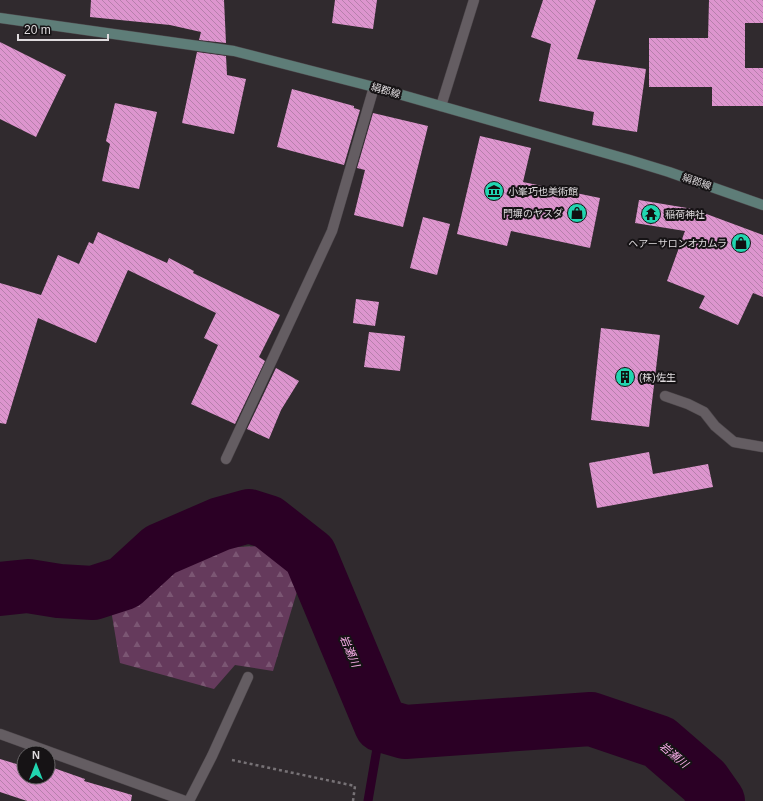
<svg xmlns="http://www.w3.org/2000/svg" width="763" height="801" font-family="Helvetica,'Noto Sans JP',sans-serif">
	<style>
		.forest { fill: url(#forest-firs) }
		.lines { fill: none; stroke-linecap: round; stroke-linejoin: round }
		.stream { stroke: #2b0025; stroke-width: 9 }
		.river { stroke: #2b0025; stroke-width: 54 }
		.building { fill: url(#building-back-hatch) }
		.lane-casing { stroke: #4c464a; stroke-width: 11 }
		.street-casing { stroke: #4c464a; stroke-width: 11 }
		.secondary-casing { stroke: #4c464a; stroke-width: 11 }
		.path { stroke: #777276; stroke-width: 2.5; stroke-dasharray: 3 3; stroke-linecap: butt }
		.lane { stroke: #645d62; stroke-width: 10 }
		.street { stroke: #645d62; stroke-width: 10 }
		.secondary { stroke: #5e7d78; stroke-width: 10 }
		.labels { text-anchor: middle; stroke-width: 4; stroke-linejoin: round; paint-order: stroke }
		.street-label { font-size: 10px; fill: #dfdbde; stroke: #161315 }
		.poi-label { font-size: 10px; fill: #dfdbde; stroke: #161315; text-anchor: start }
		.water-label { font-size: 11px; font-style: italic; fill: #faafea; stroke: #161315 }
	</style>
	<defs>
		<pattern id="forest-firs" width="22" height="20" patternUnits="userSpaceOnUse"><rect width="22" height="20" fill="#653a5c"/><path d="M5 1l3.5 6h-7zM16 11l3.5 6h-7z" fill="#7b5673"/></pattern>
		<pattern id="building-back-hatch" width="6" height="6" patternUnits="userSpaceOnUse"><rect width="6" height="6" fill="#dd95ce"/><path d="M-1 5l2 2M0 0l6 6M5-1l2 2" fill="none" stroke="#b680ab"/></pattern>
	</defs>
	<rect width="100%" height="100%" fill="#302a2e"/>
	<!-- forest -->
	<path class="forest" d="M 261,546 L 301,562 L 299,585 L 273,671 L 235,665 L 214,689 L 120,663 L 111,610 L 216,548 Z"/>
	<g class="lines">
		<!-- stream -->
		<path class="stream" d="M 368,801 L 381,725"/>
		<!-- river -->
		<path class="river" d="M 0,589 L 28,586 L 59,591 L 93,593 L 124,583 L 160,550 L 220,524 L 249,516 L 268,522 L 310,555 L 381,725 L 405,732 L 591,719 L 659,742 L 704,781 L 718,801"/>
	</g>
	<!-- building -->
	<g class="building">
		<path d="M 91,0 L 224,0 L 226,43 L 199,40 L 201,32 L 170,25 L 90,17 Z"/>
		<path d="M 335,0 L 377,0 L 373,29 L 332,23 Z"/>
		<path d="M 543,0 L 596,0 L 577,59 L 646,69 L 637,132 L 592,125 L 594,112 L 539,101 L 551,44 L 531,37 Z"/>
		<path d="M 709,0 L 763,0 L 763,23 L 745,23 L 745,68 L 763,68 L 763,106 L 712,106 L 712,87 L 649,87 L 649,38 L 708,38 Z"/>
		<path d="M 0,42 L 66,75 L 36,137 L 0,119 Z"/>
		<path d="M 197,52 L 226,56 L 227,75 L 246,79 L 234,134 L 182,123 Z"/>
		<path d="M 292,89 L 354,106 L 354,108 L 360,110 L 344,165 L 277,147 Z"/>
		<path d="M 115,103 L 157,112 L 139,189 L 102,181 L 110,144 L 106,141 Z"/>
		<path d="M 373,113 L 428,126 L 403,227 L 354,215 L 365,170 L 357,168 Z"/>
		<path d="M 480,136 L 531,148 L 523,182 L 600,198 L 590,248 L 511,231 L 507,246 L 457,234 Z"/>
		<path d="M 639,200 L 693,209 L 763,235 L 763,297 L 753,293 L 738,325 L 699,308 L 705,296 L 667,281 L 685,231 L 635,223 Z"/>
		<path d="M 423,217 L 450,224 L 437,275 L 410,268 Z"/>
		<path d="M 98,232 L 167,263 L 169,258 L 194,271 L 193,273 L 280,315 L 259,357 L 265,361 L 235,424 L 191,404 L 218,345 L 204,338 L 216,313 L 128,270 L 96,343 L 38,318 L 6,424 L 0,423 L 0,283 L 41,295 L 58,255 L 79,264 L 89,242 L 93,244 Z"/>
		<path d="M 356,299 L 379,302 L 375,326 L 353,323 Z"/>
		<path d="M 601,328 L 660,335 L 649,427 L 591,420 Z"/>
		<path d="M 369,332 L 405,336 L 400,371 L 364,367 Z"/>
		<path d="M 276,368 L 299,381 L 281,410 L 269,439 L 247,429 Z"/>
		<path d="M 649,452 L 653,474 L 708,464 L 713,487 L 597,508 L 589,463 Z"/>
		<path d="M 0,759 L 23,766 L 24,763 L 24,777 L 48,777 L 48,766 L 85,779 L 84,781 L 132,795 L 131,801 L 27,801 L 0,792 Z"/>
	</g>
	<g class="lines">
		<defs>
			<g id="lane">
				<path d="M 441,106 L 474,0"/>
				<path d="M 665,396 L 688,404 L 704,412 L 715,426 L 734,442 L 763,447"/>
			</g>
			<g id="street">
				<path d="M 226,459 L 332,231 L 374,87"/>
				<path d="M 0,734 L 185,801"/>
				<path d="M 189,801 L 212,756 L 248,677"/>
			</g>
			<path id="secondary" d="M 0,18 L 234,51 L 374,87 L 630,160 L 669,172 L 763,205"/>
		</defs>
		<!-- lane casing -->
		<use href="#lane" class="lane-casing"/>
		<!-- street casing -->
		<use href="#street" class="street-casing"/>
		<!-- secondary casing -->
		<use href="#secondary" class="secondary-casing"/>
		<!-- path -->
		<path class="path" d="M 232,760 L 355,786 L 353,801"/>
		<!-- lane -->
		<use href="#lane" class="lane"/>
		<!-- street -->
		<use href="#street" class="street"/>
		<!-- secondary -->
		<use href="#secondary" class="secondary"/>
	</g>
	<!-- icons -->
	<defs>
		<symbol id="museum-disc" viewBox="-11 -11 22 22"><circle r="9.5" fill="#21d5b0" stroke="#161315"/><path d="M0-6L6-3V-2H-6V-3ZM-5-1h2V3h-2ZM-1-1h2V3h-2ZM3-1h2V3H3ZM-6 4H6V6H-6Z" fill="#111"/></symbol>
		<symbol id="shop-disc" viewBox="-11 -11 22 22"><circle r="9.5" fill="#21d5b0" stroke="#161315"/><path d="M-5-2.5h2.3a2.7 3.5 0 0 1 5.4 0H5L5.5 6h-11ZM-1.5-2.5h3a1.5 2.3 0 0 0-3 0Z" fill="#111"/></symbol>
		<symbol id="temple-disc" viewBox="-11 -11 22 22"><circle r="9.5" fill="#21d5b0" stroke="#161315"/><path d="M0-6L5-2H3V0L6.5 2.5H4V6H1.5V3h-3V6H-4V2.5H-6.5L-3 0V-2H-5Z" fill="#111"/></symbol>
		<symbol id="building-disc" viewBox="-11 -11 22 22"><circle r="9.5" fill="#21d5b0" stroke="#161315"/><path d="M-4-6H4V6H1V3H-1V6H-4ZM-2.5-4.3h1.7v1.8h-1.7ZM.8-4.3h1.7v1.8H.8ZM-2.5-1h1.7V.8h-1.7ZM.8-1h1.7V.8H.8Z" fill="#111"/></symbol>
	</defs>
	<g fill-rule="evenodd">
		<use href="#museum-disc" x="483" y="180" width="22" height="22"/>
		<use href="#shop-disc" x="566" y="202" width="22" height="22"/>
		<use href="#temple-disc" x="640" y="203" width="22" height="22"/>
		<use href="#shop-disc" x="730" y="232" width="22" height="22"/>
		<use href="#building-disc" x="614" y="366" width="22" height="22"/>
	</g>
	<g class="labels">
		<!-- street labels -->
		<g class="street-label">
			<text transform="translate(386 90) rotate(16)" y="4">絹郡線</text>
			<text transform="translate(697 181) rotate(19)" y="4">絹郡線</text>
		</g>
		<!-- poi labels -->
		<g class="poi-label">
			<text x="508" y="195">小峯巧也美術館</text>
			<text x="563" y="217" text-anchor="end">門塀のヤスダ</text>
			<text x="665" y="218">稲荷神社</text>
			<text x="727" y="247" text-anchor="end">ヘアーサロンオカムラ</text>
			<text x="639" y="381">(株)佐生</text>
		</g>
		<!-- water labels -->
		<g class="water-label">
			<text transform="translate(350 651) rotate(67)" y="4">岩瀬川</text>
			<text transform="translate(674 755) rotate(40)" y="4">岩瀬川</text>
		</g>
	</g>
	<!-- north arrow -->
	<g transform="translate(36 765)"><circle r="19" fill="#161315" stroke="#666365"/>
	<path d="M0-3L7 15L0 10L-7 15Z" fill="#21d5b0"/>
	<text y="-6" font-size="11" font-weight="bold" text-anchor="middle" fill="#dfdbde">N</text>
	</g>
	<!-- scale -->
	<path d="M18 34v6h90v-6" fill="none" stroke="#dfdbde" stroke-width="2"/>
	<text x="24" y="34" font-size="12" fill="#dfdbde" stroke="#161315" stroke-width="3" paint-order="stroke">20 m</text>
</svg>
